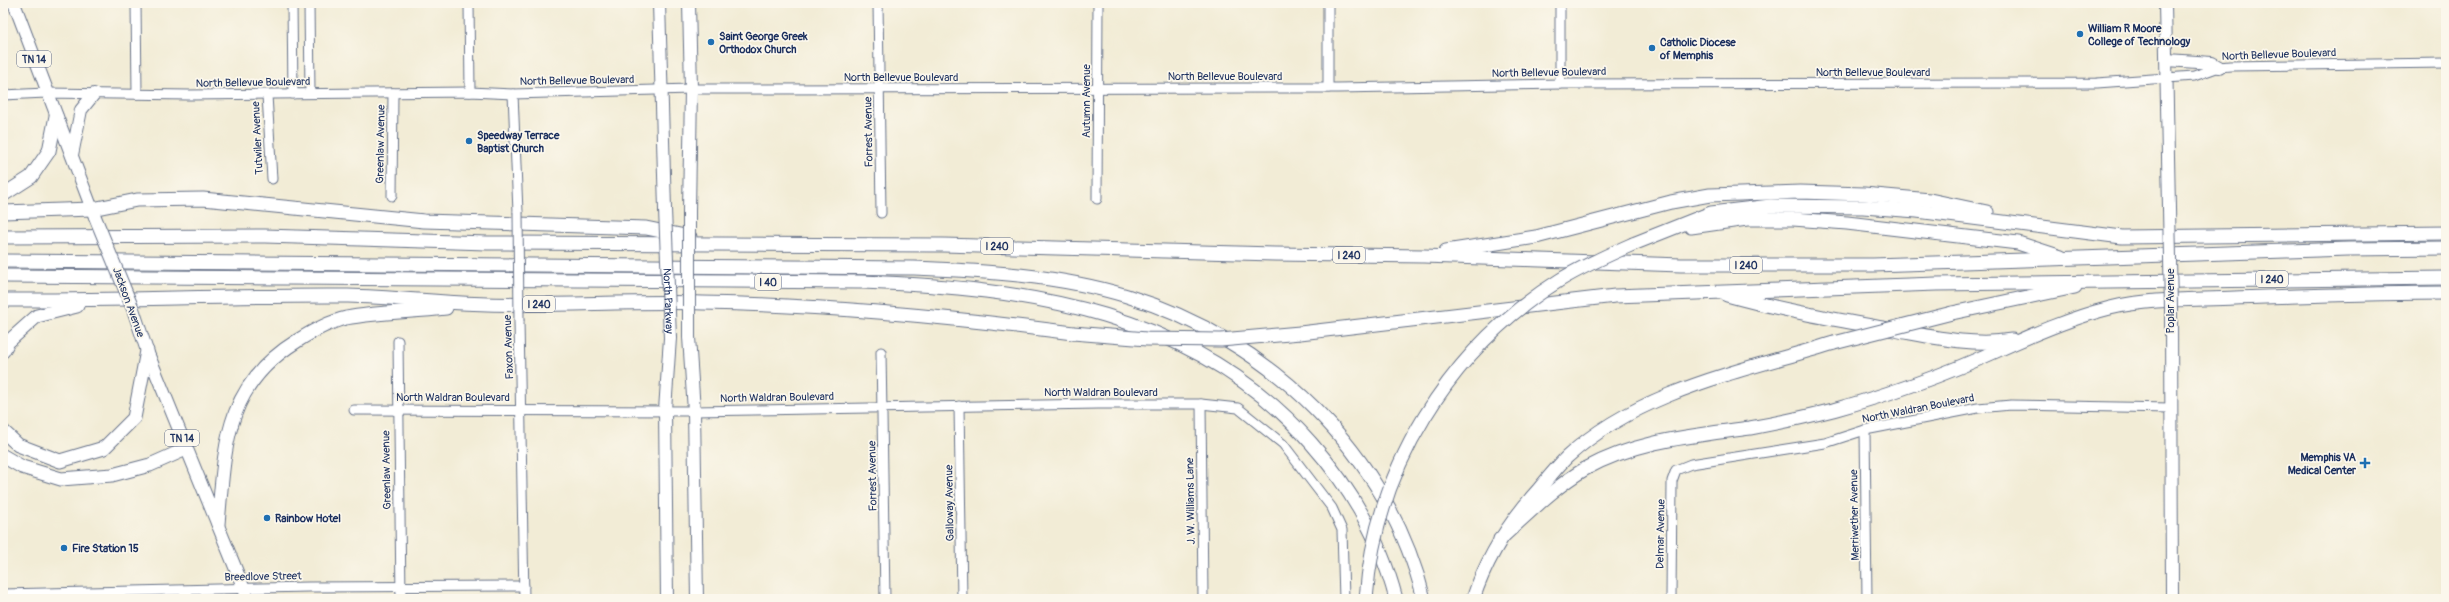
<svg xmlns="http://www.w3.org/2000/svg" width="2449" height="602" font-family="Pangolin,sans-serif">
	<style>
		.lines { fill: none; stroke-linecap: round; stroke-linejoin: round }
		.minor-casing { stroke: #667188; stroke-width: 11 }
		.major-casing { stroke: #667188; stroke-width: 14 }
		.highway-casing { stroke: #667188; stroke-width: 15 }
		.minor { stroke: #fff; stroke-width: 9 }
		.major { stroke: #fff; stroke-width: 12 }
		.highway { stroke: #fff; stroke-width: 13 }
		.minor-bridge-casing { stroke: #667188; stroke-width: 11; stroke-linecap: butt }
		.major-bridge-casing { stroke: #667188; stroke-width: 14; stroke-linecap: butt }
		.highway-bridge-casing { stroke: #667188; stroke-width: 15; stroke-linecap: butt }
		.minor-bridge { stroke: #fff; stroke-width: 9 }
		.major-bridge { stroke: #fff; stroke-width: 12 }
		.highway-bridge { stroke: #fff; stroke-width: 13 }
		.poi-dot { fill: #1f6fb2; stroke: #fbf7ec; stroke-width: 1.5 }
		.labels { text-anchor: middle; stroke-width: 3.5; stroke-linejoin: round; paint-order: stroke }
		.shield { fill: #fbf7ec; stroke: #5e6b89; stroke-width: 1 }
		.shield-label { font-size: 10px; font-weight: bold; fill: #1b2f5e }
		.poi-label { font-size: 11px; font-weight: bold; fill: #1b2f5e; stroke: #fbf7ec; text-anchor: start }
		.street-label { font-size: 11px; fill: #1b2f5e; stroke: #fbf7ec }
	</style>
	<rect width="100%" height="100%" fill="#fbf7ec"/>
	<filter id="ink" filterUnits="userSpaceOnUse"><feTurbulence type="fractalNoise" baseFrequency=".025" numOctaves="2"/><feDisplacementMap in="SourceGraphic" scale="8" xChannelSelector="R" yChannelSelector="G"/><feConvolveMatrix kernelMatrix="1 2 1 2 8 2 1 2 1" color-interpolation-filters="sRGB"/></filter>
	<filter id="wash" filterUnits="userSpaceOnUse"><feTurbulence type="fractalNoise" baseFrequency=".012" numOctaves="4" result="noise"/><feDisplacementMap in="SourceGraphic" scale="16" xChannelSelector="R" yChannelSelector="G"/><feGaussianBlur stdDeviation="0.9" result="paint"/><feColorMatrix in="noise" values="0 0 0 0 0 0 0 0 0 0 0 0 0 0 0 0 0 1.4 0 .05"/><feComposite in="paint" operator="in"/></filter>
	<g filter="url(#wash)">
		<rect width="100%" height="100%" fill="#f2ecd6"/>
	</g>
	<g filter="url(#ink)">
		<g class="lines">
			<defs>
				<g id="minor">
					<path d="M 136,3 L 137,94"/>
					<path d="M 292,3 L 293,94"/>
					<path d="M 309,3 L 310,93"/>
					<path d="M 469,3 L 470,92"/>
					<path d="M 878,3 L 881,213"/>
					<path d="M 1328,3 L 1328,88"/>
					<path d="M 1560,84 L 1560,3"/>
					<path d="M 513,94 L 518,212"/>
					<path d="M 3,95 L 46,93 L 189,95 L 470,92 L 513,94 L 691,89 L 1338,88 L 1560,84 L 2097,83 L 2194,76 L 2219,67 L 2230,66 L 2446,63"/>
					<path d="M 267,95 L 272,179"/>
					<path d="M 392,196 L 393,93"/>
					<path d="M 1097,199 L 1098,3"/>
					<path d="M 519,321 L 524,599"/>
					<path d="M 398,341 L 401,599"/>
					<path d="M 881,352 L 885,599"/>
					<path d="M 1201,404 L 1203,599"/>
					<path d="M 959,406 L 962,599"/>
					<path d="M 354,410 L 694,411 L 1098,404 L 1201,404 L 1238,408 L 1283,444 L 1332,508 L 1342,530 L 1344,599"/>
					<path d="M 1865,430 L 1867,599"/>
					<path d="M 3,594 L 309,587 L 524,586"/>
					<path d="M 1671,599 L 1672,481 L 1676,470 L 1691,464 L 1825,443 L 1865,430 L 1978,408 L 2011,405 L 2170,408"/>
				</g>
				<g id="major">
					<path d="M 14,3 L 95,217"/>
					<path d="M 659,3 L 665,209"/>
					<path d="M 2165,3 L 2169,208"/>
					<path d="M 2167,60 L 2212,63 L 2219,67"/>
					<path d="M 72,155 L 81,110 L 94,94"/>
					<path d="M 689,211 L 691,89 L 689,3"/>
					<path d="M 2171,308 L 2172,599"/>
					<path d="M 133,309 L 147,351 L 248,599"/>
					<path d="M 689,337 L 694,411 L 697,599"/>
					<path d="M 667,599 L 665,410 L 670,338"/>
				</g>
				<g id="highway">
					<path d="M 3,195 L 31,177 L 49,151 L 56,116"/>
					<path d="M 3,212 L 92,209 L 137,200 L 203,199 L 424,221 L 646,228 L 690,237"/>
					<path d="M 1691,227 L 1747,219 L 1793,219 L 1847,223 L 2018,243 L 2061,257"/>
					<path d="M 3,237 L 265,236 L 487,243 L 943,245 L 1274,254 L 1424,256 L 1681,265 L 1873,265 L 2348,249 L 2446,248"/>
					<path d="M 1633,244 L 1711,213 L 1771,206 L 1863,207 L 1917,211 L 2122,237 L 2446,233"/>
					<path d="M 1446,251 L 1536,237 L 1671,202 L 1710,195 L 1800,192 L 1864,194 L 1930,200 L 1987,212"/>
					<path d="M 3,261 L 914,268 C 985,271 1058,275 1127,296 C 1269,339 1388,453 1424,599"/>
					<path d="M 3,276 L 862,282 C 1028,288 1195,311 1311,443 C 1351,488 1381,541 1396,599"/>
					<path d="M 1727,295 C 1780,310 1834,319 1888,329 C 1929,336 1971,347 2012,340"/>
					<path d="M 3,300 C 118,301 233,295 348,296 C 394,297 441,303 487,304 C 559,306 631,301 703,303 C 827,305 950,317 1073,333"/>
					<path d="M 1952,313 L 2075,287"/>
					<path d="M 1300,333 L 1615,296 L 1936,284 L 2446,278"/>
					<path d="M 3,351 L 8,342 L 37,316 L 77,306"/>
					<path d="M 3,431 L 18,445 L 60,461 L 104,448 L 134,418 L 147,351"/>
					<path d="M 3,456 L 22,467 L 61,479 L 112,475 L 150,465 L 186,449"/>
					<path d="M 218,524 C 225,447 224,386 297,341 C 311,332 329,322 346,318 C 378,312 413,312 446,308"/>
					<path d="M 1500,539 C 1527,515 1554,487 1585,469 C 1637,440 1693,436 1750,428 C 1778,423 1805,417 1833,410 C 1887,395 1942,376 1994,352 C 2031,335 2070,318 2110,308 C 2151,298 2194,300 2235,298 C 2306,296 2376,293 2446,293"/>
					<path d="M 1473,599 C 1487,557 1510,521 1539,489 C 1548,478 1557,467 1567,457 C 1640,390 1743,371 1834,343"/>
				</g>
			</defs>
			<!-- minor casing -->
			<use href="#minor" class="minor-casing"/>
			<!-- major casing -->
			<use href="#major" class="major-casing"/>
			<!-- highway casing -->
			<use href="#highway" class="highway-casing"/>
			<!-- minor -->
			<use href="#minor" class="minor"/>
			<!-- major -->
			<use href="#major" class="major"/>
			<!-- highway -->
			<use href="#highway" class="highway"/>
			<defs>
				<path id="minor-bridge" d="M 518,212 L 519,321"/>
				<g id="major-bridge">
					<path d="M 2169,208 L 2171,308"/>
					<path id="s1" d="M 665,209 L 670,338"/>
					<path d="M 689,211 L 689,337"/>
					<path d="M 95,217 L 133,309"/>
				</g>
				<g id="highway-bridge">
					<path d="M 1073,333 L 1147,339 L 1221,340 L 1300,333"/>
					<path d="M 1834,343 L 1952,313"/>
					<path d="M 1366,599 C 1375,469 1449,349 1560,280 C 1583,266 1608,255 1633,244"/>
				</g>
			</defs>
			<!-- minor-bridge casing -->
			<use href="#minor-bridge" class="minor-bridge-casing"/>
			<!-- major-bridge casing -->
			<use href="#major-bridge" class="major-bridge-casing"/>
			<!-- highway-bridge casing -->
			<use href="#highway-bridge" class="highway-bridge-casing"/>
			<!-- minor-bridge -->
			<use href="#minor-bridge" class="minor-bridge"/>
			<!-- major-bridge -->
			<use href="#major-bridge" class="major-bridge"/>
			<!-- highway-bridge -->
			<use href="#highway-bridge" class="highway-bridge"/>
		</g>
	</g>
	<!-- markers -->
	<g class="poi-dot">
		<circle cx="2080" cy="34" r="4"/>
		<circle cx="711" cy="42" r="4"/>
		<circle cx="1652" cy="48" r="4"/>
		<circle cx="469" cy="141" r="4"/>
		<path d="M2363 457h4v4h4v4h-4v4h-4v-4h-4v-4h4z"/>
		<circle cx="267" cy="518" r="4"/>
		<circle cx="64" cy="548" r="4"/>
	</g>
	<g class="labels">
		<!-- shield labels -->
		<g class="shield">
			<rect x="17" y="51" width="34" height="16" rx="3"/>
			<rect x="981" y="238" width="32" height="16" rx="3"/>
			<rect x="1333" y="247" width="32" height="16" rx="3"/>
			<rect x="1730" y="257" width="32" height="16" rx="3"/>
			<rect x="2256" y="271" width="32" height="16" rx="3"/>
			<rect x="755" y="274" width="26" height="16" rx="3"/>
			<rect x="523" y="296" width="32" height="16" rx="3"/>
			<rect x="165" y="430" width="34" height="16" rx="3"/>
		</g>
		<g class="shield-label">
			<text x="34" y="63">TN 14</text>
			<text x="997" y="250">I 240</text>
			<text x="1349" y="259">I 240</text>
			<text x="1746" y="269">I 240</text>
			<text x="2272" y="283">I 240</text>
			<text x="768" y="286">I 40</text>
			<text x="539" y="308">I 240</text>
			<text x="182" y="442">TN 14</text>
		</g>
		<!-- poi labels -->
		<g class="poi-label">
			<text x="2088" y="32">William R Moore<tspan x="2088" dy="13">College of Technology</tspan></text>
			<text x="719" y="40">Saint George Greek<tspan x="719" dy="13">Orthodox Church</tspan></text>
			<text x="1660" y="46">Catholic Diocese<tspan x="1660" dy="13">of Memphis</tspan></text>
			<text x="477" y="139">Speedway Terrace<tspan x="477" dy="13">Baptist Church</tspan></text>
			<text x="2356" y="461" text-anchor="end">Memphis VA<tspan x="2356" dy="13">Medical Center</tspan></text>
			<text x="275" y="522">Rainbow Hotel</text>
			<text x="72" y="552">Fire Station 15</text>
		</g>
		<!-- street labels -->
		<g class="street-label">
			<text transform="translate(2279 54) rotate(-2)" y="4">North Bellevue Boulevard</text>
			<text transform="translate(1549 72) rotate(-1)" y="4">North Bellevue Boulevard</text>
			<text x="1873" y="76">North Bellevue Boulevard</text>
			<text x="1225" y="80">North Bellevue Boulevard</text>
			<text x="901" y="81">North Bellevue Boulevard</text>
			<text transform="translate(577 80) rotate(-1)" y="4">North Bellevue Boulevard</text>
			<text transform="translate(253 82) rotate(-1)" y="4">North Bellevue Boulevard</text>
			<text transform="translate(1086 101) rotate(-90)" y="4">Autumn Avenue</text>
			<text transform="translate(868 132) rotate(-91)" y="4">Forrest Avenue</text>
			<text transform="translate(257 138) rotate(-93)" y="4">Tutwiler Avenue</text>
			<text transform="translate(380 144) rotate(-89)" y="4">Greenlaw Avenue</text>
			<text dy="4" stroke="none"><textPath href="#s1" startOffset="92">North Parkway</textPath></text>
			<text transform="translate(2170 301) rotate(-90)" y="4">Poplar Avenue</text>
			<text transform="translate(129 302) rotate(70)" y="4">Jackson Avenue</text>
			<text transform="translate(508 347) rotate(-92)" y="4">Faxon Avenue</text>
			<text x="1101" y="396">North Waldran Boulevard</text>
			<text x="453" y="401">North Waldran Boulevard</text>
			<text transform="translate(777 397) rotate(-1)" y="4">North Waldran Boulevard</text>
			<text transform="translate(1918 408) rotate(-11)" y="4">North Waldran Boulevard</text>
			<text transform="translate(386 470) rotate(-91)" y="4">Greenlaw Avenue</text>
			<text transform="translate(872 476) rotate(-91)" y="4">Forrest Avenue</text>
			<text transform="translate(1190 501) rotate(-91)" y="4">J. W. Williams Lane</text>
			<text transform="translate(949 503) rotate(-91)" y="4">Galloway Avenue</text>
			<text transform="translate(1854 515) rotate(-91)" y="4">Merriwether Avenue</text>
			<text transform="translate(1660 534) rotate(-89)" y="4">Delmar Avenue</text>
			<text transform="translate(263 576) rotate(-1)" y="4">Breedlove Street</text>
		</g>
	</g>
	<!-- margin -->
	<rect width="2449" height="602" fill="none" stroke="#fbf7ec" stroke-width="16"/>
</svg>
